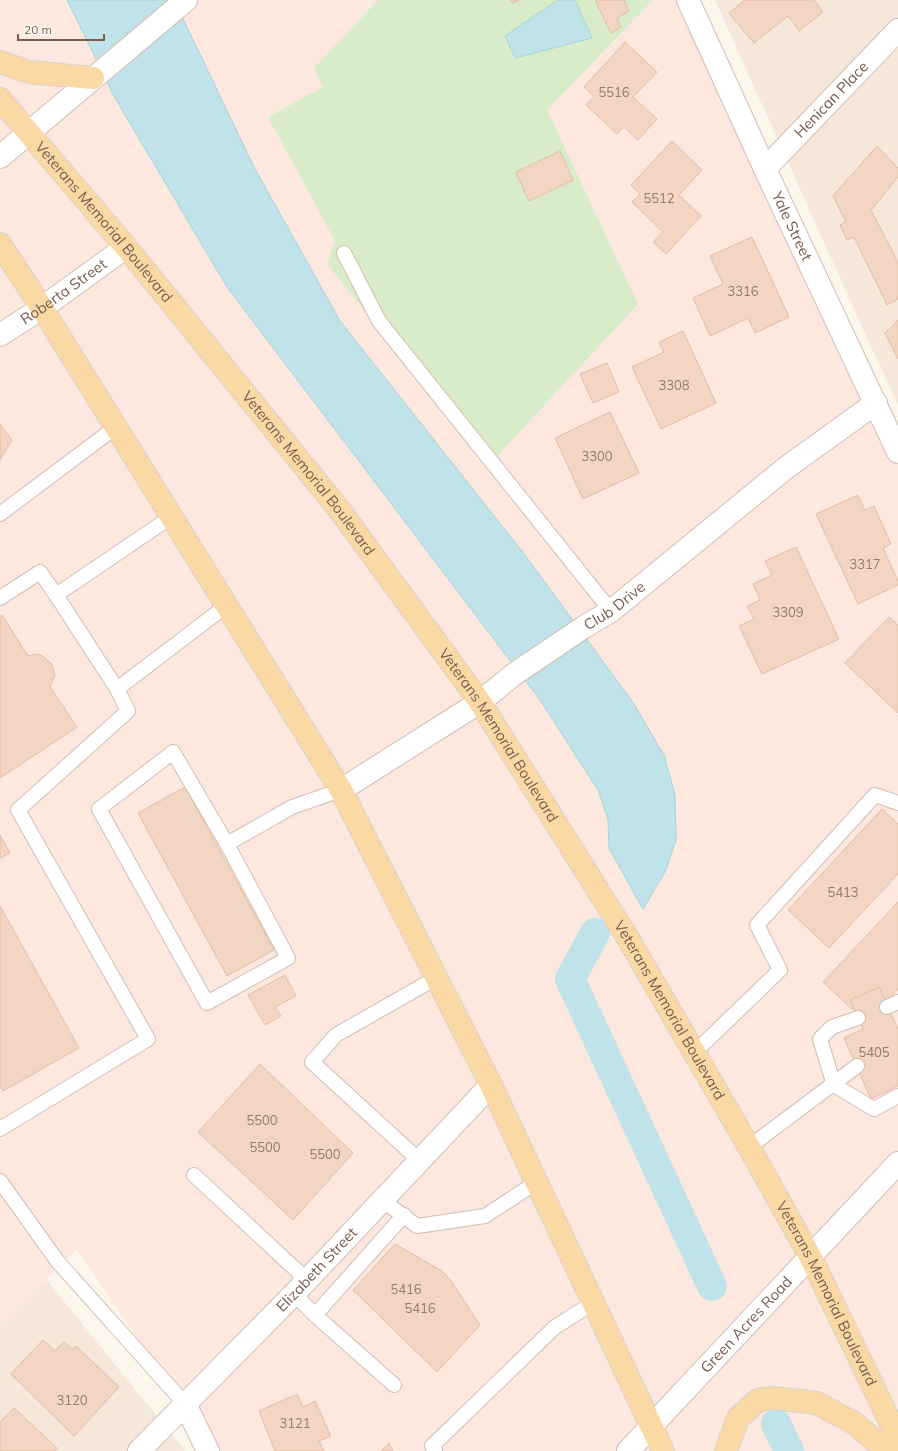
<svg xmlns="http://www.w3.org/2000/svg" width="898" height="1451" font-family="Mulish,sans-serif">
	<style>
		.residential { fill: #f5e8da }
		.commercial { fill: #fde8e0 }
		.green { fill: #d8ecc9 }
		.water { fill: #bfe3e8; stroke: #a5d3da }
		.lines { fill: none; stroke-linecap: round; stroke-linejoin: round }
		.canal { stroke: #bfe3e8; stroke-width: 30 }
		.building { fill: #f3d5c3; stroke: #e6bba3 }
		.lane-casing { stroke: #d1beb0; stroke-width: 16 }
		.street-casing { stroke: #d1beb0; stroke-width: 24 }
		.primary-casing { stroke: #dad1cd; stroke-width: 24 }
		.lane { stroke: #fff; stroke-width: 14 }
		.street { stroke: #fff; stroke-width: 22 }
		.primary { stroke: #fbd9a5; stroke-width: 22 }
		.labels { text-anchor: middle; stroke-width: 3.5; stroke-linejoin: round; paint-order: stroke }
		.number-label { font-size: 13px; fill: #987a6a }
		.street-label { font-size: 15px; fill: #7a5c4d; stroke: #fffaf3 }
	</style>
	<rect width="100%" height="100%" fill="#fdf6ec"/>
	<!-- residential -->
	<g class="residential">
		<path d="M 715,0 L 898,0 L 898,404 L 872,349 Z"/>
		<path d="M 45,1278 L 185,1451 L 0,1451 L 0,1325 Z"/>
	</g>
	<!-- commercial -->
	<path class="commercial" d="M 0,0 L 685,0 L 898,463 L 898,1451 L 213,1451 L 77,1249 L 0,1325 Z"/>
	<!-- green -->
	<path class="green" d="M 378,0 L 653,0 L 547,110 L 638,304 L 488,466 L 327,264 L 335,241 L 268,117 L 323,87 L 314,68 Z"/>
	<!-- water -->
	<g class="water">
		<path d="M 67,0 L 174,0 L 254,167 L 340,321 L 525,555 L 632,701 L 664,755 L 675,795 L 676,840 L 666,870 L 643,909 L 609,848 L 608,819 L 598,790 L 540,700 L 227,287 L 115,98 Z"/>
		<path d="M 558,0 L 575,0 L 592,38 L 515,58 L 505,36 Z"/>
	</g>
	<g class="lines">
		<!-- canal -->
		<g class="canal">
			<path d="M 595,933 L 570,979 L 712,1286"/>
			<path d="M 776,1424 L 789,1451"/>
		</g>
	</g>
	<!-- building -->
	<g class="building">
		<path d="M 510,0 L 519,0 L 512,3 Z"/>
		<path d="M 595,0 L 624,0 L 629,11 L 617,18 L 621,27 L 611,33 Z"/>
		<path d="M 745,0 L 814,0 L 823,12 L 799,31 L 788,16 L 754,43 L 729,13 Z"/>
		<path d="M 625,42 L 657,72 L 633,97 L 657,119 L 638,140 L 624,127 L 617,134 L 586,105 L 594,97 L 584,87 Z"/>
		<path d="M 672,141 L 702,170 L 679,195 L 701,216 L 666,254 L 653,242 L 663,232 L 632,202 L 640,194 L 631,185 Z"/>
		<path d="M 877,146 L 898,168 L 898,177 L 871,210 L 898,262 L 898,299 L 887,305 L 854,237 L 847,240 L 840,225 L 846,222 L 833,196 Z"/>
		<path d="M 560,151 L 573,180 L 529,201 L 516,172 Z"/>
		<path d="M 752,237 L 789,317 L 755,333 L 748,318 L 710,336 L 693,298 L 723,284 L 710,256 Z"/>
		<path d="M 898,320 L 898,359 L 885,333 Z"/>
		<path d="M 683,331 L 716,403 L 661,429 L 632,367 L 664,352 L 659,342 Z"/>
		<path d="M 607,363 L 619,392 L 593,403 L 580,374 Z"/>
		<path d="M 610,412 L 639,473 L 583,499 L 555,438 Z"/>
		<path d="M 0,424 L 12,440 L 0,460 Z"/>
		<path d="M 858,495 L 865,510 L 874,506 L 891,544 L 883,548 L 898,581 L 898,585 L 858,604 L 816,514 Z"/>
		<path d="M 796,547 L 839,639 L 762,674 L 739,626 L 754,619 L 747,606 L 760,600 L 753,584 L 772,575 L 765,561 Z"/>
		<path d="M 2,615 L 28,656 L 38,654 L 42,656 L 51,663 L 55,675 L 50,687 L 77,727 L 0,778 L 0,617 Z"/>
		<path d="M 889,617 L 898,625 L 898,713 L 845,663 Z"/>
		<path d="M 185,787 L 274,950 L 227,976 L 138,813 Z"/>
		<path d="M 882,809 L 898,824 L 898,874 L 829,948 L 788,910 Z"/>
		<path d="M 0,835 L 10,853 L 0,858 Z"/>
		<path d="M 898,902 L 898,989 L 880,1009 L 852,1009 L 823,982 Z"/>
		<path d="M 0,906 L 79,1048 L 3,1091 L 0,1086 Z"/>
		<path d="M 285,975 L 296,996 L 275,1007 L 281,1016 L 265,1025 L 248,995 Z"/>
		<path d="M 879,987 L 898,1029 L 898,1086 L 871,1099 L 844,1038 L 863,1029 L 850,1000 Z"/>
		<path d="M 260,1064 L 353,1153 L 293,1220 L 198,1132 Z"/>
		<path d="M 395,1244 L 442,1271 L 451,1281 L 480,1325 L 437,1372 L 353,1290 Z"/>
		<path d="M 43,1340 L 55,1351 L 64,1342 L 73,1350 L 76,1346 L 119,1387 L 74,1436 L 11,1374 Z"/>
		<path d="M 297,1394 L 303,1407 L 315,1401 L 331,1436 L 319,1441 L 324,1451 L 275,1451 L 259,1411 Z"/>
		<path d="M 14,1408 L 57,1448 L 55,1451 L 0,1451 L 0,1422 Z"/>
		<path d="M 389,1443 L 393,1451 L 381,1451 Z"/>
	</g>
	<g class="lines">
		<defs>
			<g id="lane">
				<path d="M 344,253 L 379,321 L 611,611"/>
				<path d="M 0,514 L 116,427"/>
				<path d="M 0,598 L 40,572 L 56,595"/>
				<path d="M 117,689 L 56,595 L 171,517"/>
				<path d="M 227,844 L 288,958 L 207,1003 L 99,809 L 173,752 L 227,844 L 292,807 L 341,790"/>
				<path d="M 887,1007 L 898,1002"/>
				<path d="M 858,1018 L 832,1027 L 820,1039 L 834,1085 L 874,1109 L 898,1096"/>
				<path d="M 694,1053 L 780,970 L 757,925 L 875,795 L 898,803"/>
				<path d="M 0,1129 L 148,1039 L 18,810 L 128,711 L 117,689 L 226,606"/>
				<path d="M 749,1147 L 857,1066"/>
				<path d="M 420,1161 L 312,1062 L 336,1035 L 436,978"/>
				<path d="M 194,1175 L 307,1280"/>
				<path d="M 0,1181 L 58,1262 L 185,1404"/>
				<path d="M 382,1200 L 417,1226 L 485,1216 L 537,1182"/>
				<path d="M 294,1294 L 315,1315 L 394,1385"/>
				<path d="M 315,1315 L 404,1215"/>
				<path d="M 435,1451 L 432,1446 L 555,1327 L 593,1303"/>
			</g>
			<g id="street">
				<path id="s1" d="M 688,0 L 765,169 L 898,452"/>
				<path d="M 0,157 L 186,0"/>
				<path id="s2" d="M 765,169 L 898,30"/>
				<path id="s3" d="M 0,335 L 42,308 L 126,247"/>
				<path id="s4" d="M 341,790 L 480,702 L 513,675 L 584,627 L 611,611 L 787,467 L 876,403"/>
				<path d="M 185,1404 L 208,1451"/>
				<path id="s5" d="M 139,1451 L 294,1294 L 491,1085"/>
				<path id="s6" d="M 628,1451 L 898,1163"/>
			</g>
			<g id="primary">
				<path d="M 0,62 L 29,72 L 93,78"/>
				<path id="s7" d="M 0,99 L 126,247 L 338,508 L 480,702 L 629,940 L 749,1147 L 811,1258 L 898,1438"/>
				<path d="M 0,244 L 42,308 L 341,790 L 491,1085 L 663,1451"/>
				<path d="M 726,1451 L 738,1418 L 758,1400 L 773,1398 L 817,1403 L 854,1423 L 887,1451"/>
			</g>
		</defs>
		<!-- lane casing -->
		<use href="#lane" class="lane-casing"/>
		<!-- street casing -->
		<use href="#street" class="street-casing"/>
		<!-- primary casing -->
		<use href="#primary" class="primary-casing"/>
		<!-- lane -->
		<use href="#lane" class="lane"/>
		<!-- street -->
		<use href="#street" class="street"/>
		<!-- primary -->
		<use href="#primary" class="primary"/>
	</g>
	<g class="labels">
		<!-- number labels -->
		<g class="number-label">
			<text x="614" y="97">5516</text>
			<text x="659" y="203">5512</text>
			<text x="743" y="296">3316</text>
			<text x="674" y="390">3308</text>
			<text x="597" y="461">3300</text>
			<text x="865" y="569">3317</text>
			<text x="788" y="617">3309</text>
			<text x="843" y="897">5413</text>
			<text x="874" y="1057">5405</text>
			<text x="262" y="1125">5500</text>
			<text x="265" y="1152">5500</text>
			<text x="325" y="1159">5500</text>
			<text x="406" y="1294">5416</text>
			<text x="420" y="1313">5416</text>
			<text x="72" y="1405">3120</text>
			<text x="295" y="1428">3121</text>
		</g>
		<!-- street labels -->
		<g class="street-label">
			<text dy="5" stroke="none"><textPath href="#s2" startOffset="96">Henican Place</textPath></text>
			<text dy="5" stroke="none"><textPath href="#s7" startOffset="161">Veterans Memorial Boulevard</textPath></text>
			<text dy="5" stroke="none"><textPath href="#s1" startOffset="249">Yale Street</textPath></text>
			<text dy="5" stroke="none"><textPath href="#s3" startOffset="77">Roberta Street</textPath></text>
			<text dy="5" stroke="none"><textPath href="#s7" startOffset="485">Veterans Memorial Boulevard</textPath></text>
			<text dy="5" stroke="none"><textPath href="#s4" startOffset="330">Club Drive</textPath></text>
			<text dy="5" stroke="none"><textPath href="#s7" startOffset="809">Veterans Memorial Boulevard</textPath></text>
			<text dy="5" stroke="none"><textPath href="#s7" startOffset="1133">Veterans Memorial Boulevard</textPath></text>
			<text dy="5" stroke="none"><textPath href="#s5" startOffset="254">Elizabeth Street</textPath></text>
			<text dy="5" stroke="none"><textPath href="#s7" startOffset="1457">Veterans Memorial Boulevard</textPath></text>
			<text dy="5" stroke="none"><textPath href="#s6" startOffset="173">Green Acres Road</textPath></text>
		</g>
	</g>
	<!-- scale -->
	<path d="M18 34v6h86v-6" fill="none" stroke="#7a5c4d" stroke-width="2"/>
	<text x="24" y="34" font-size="12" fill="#7a5c4d" stroke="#fffaf3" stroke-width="3" paint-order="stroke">20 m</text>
</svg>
